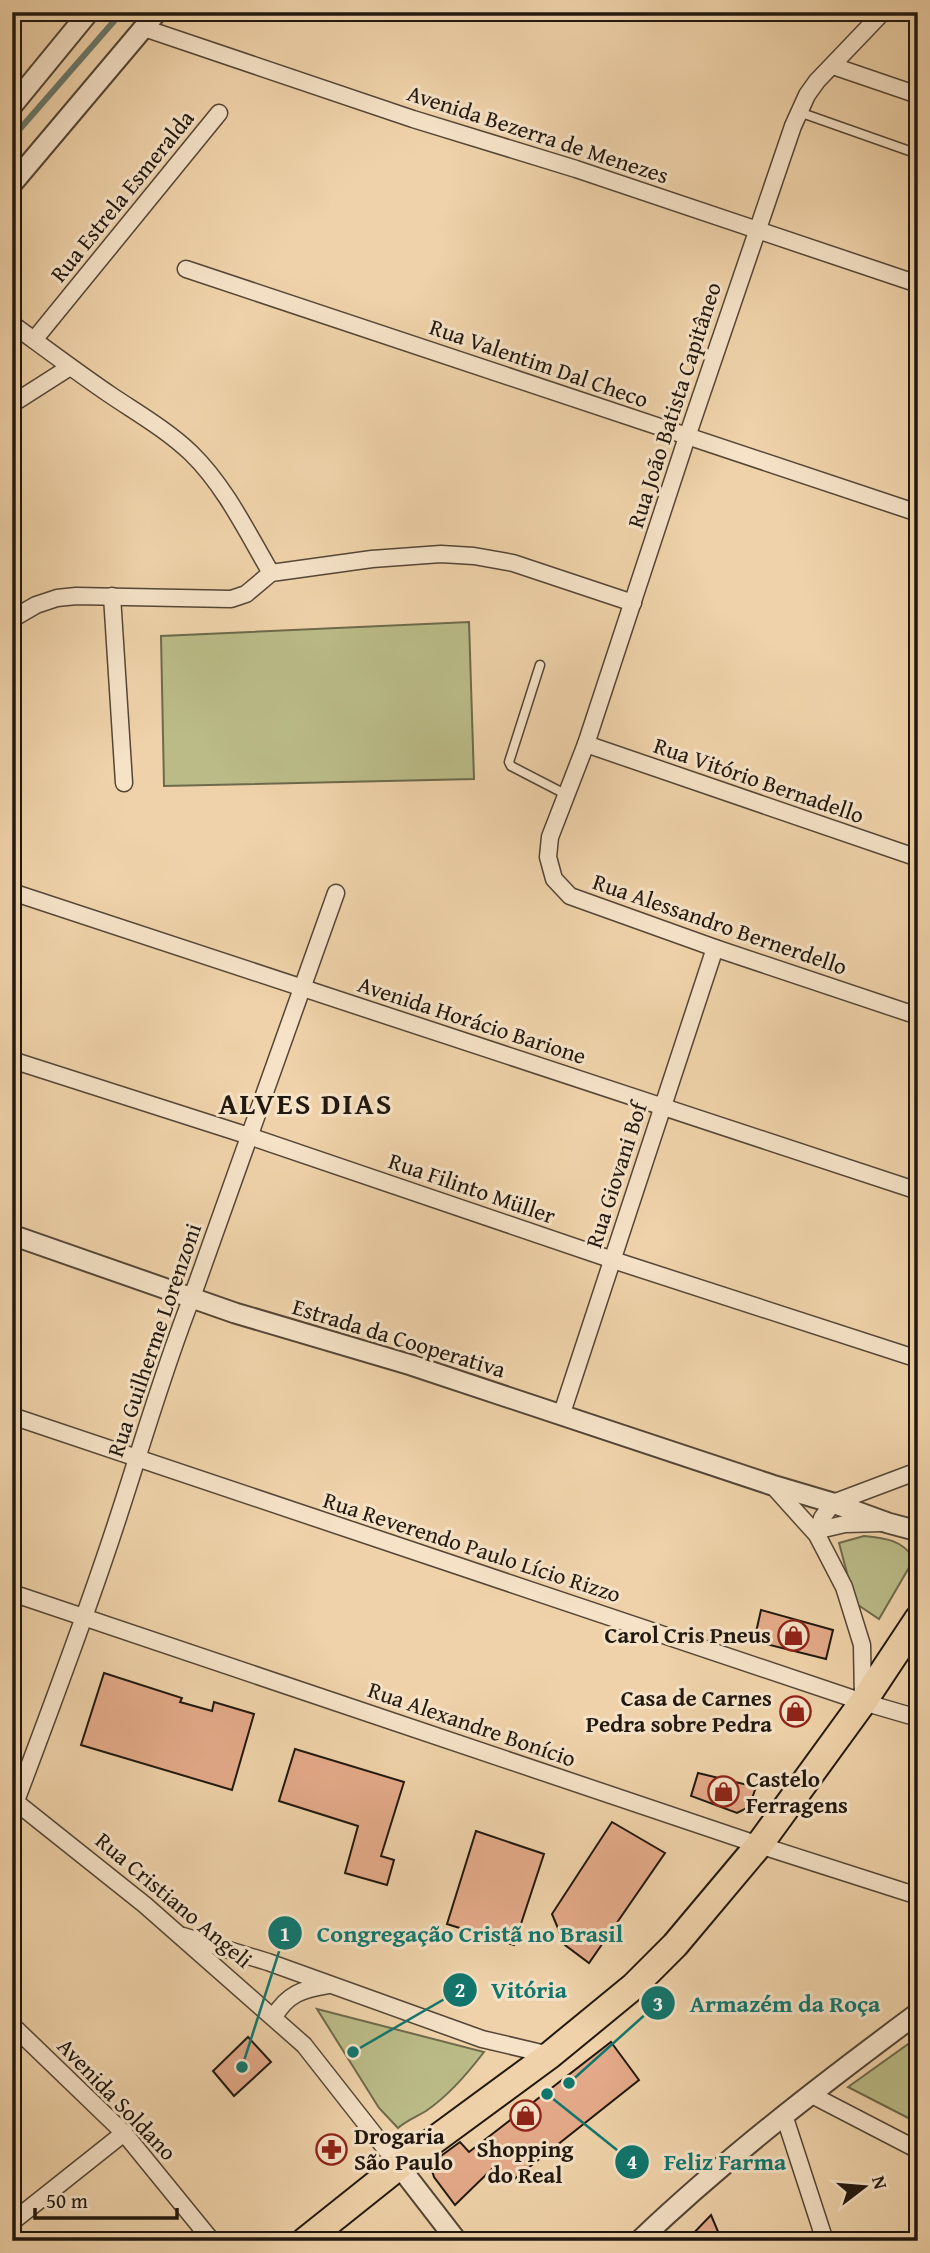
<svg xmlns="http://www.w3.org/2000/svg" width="930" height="2253" font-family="'Gentium Book Plus',serif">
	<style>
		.green { fill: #babb87; stroke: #6e6a4b; stroke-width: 2 }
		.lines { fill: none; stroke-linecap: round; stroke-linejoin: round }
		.stream { stroke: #6a786b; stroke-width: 6 }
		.building { fill: #e4aa89; stroke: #21180f; stroke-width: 2 }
		.service-casing { stroke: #544636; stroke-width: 11 }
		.minor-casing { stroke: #544636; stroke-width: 19 }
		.tertiary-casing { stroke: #544636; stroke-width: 23 }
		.primary-casing { stroke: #21180f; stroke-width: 30 }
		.service { stroke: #f5e2c7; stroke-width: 8 }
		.minor { stroke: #f5e2c7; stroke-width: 16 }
		.tertiary { stroke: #f5e2c7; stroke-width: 19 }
		.primary { stroke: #efd2a9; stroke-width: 26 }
		.labels { text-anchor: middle; stroke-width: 6; stroke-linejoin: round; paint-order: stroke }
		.street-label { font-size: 23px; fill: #21180f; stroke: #f5e2c7 }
		.poi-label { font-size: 23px; font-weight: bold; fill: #21180f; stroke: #f5e2c7; text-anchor: end }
		.district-label { font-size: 30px; font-weight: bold; letter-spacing: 2px; fill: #21180f; stroke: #f5e2c7 }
		.leader { fill: none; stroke: #0f766e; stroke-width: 2.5 }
		.callout-dot { fill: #0f766e; stroke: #f5e2c7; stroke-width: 2.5 }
		.mark-label { font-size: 21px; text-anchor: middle; font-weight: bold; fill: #fff }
		.callout-label { font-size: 24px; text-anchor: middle; font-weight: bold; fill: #0f766e; stroke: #f5e2c7; stroke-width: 6; stroke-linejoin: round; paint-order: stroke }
	</style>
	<rect width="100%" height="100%" fill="#efd2a9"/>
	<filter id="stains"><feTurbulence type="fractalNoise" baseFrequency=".00286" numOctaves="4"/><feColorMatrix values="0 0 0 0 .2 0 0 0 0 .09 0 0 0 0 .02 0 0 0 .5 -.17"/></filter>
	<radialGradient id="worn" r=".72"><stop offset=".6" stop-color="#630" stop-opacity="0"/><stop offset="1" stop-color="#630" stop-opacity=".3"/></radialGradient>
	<!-- green -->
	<g class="green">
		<path d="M 469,622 L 474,779 L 164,786 L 161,636 Z"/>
		<path d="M 864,1536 C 885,1538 903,1540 914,1559 L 879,1619 L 855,1603 L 839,1543 Z"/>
		<path d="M 317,2009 L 484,2052 C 468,2073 448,2096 426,2111 C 416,2117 407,2120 398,2128 L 379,2108 Z"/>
		<path d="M 918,2037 L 918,2123 L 848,2087 Z"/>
	</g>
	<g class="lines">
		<!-- stream -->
		<path class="stream" d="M 12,138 L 122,12"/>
	</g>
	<!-- building -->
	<g class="building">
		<path d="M 761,1610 L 833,1630 L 826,1659 L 754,1641 Z"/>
		<path d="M 104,1673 L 182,1698 L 180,1702 L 212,1711 L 214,1702 L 254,1714 L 232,1790 L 81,1745 Z"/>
		<path d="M 295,1749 L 404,1782 L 381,1856 L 394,1860 L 387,1885 L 345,1873 L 358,1826 L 279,1801 Z"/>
		<path d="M 698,1773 L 756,1787 L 749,1807 L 737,1813 L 691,1796 Z"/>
		<path d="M 612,1822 L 665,1853 L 589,1963 L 565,1945 L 552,1914 Z"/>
		<path d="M 476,1831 L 544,1854 L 514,1945 L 447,1924 Z"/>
		<path d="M 248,2037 L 271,2062 L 234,2096 L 213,2071 Z"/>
		<path d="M 611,2042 L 639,2080 L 508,2184 L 496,2165 L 455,2205 L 434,2177 L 430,2164 L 460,2142 L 469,2152 Z"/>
		<path d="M 711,2215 L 722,2241 L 686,2241 Z"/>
	</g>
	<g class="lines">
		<defs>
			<g id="service">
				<path d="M 799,112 L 918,154"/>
				<path d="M 540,665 L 509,762 L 511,766 L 567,795"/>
			</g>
			<g id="minor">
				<path d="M 883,12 L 817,81 L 807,95 L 793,126 L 687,437 L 586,744 L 550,837 L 548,857 L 554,879 L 570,896 L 715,948 L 918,1016"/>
				<path d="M 144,28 L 413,119 L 576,169 L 918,284"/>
				<path d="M 833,66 L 918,95"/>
				<path d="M 186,269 L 918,513"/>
				<path d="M 12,324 C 45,348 78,373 112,396 C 139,414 168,431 191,453 C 225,486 247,532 271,573"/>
				<path d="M 34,340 L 219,113"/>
				<path d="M 12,404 L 70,367"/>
				<path d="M 112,596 L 124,783"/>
				<path d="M 12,619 L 36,605 L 57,598 L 76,596 L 231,599 L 246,594 L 271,573 L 372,559 L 441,554 L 474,556 L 513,563 L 633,603"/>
				<path d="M 586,744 L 918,858"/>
				<path d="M 12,892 L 918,1191"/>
				<path d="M 12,1060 L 249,1136 L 613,1260 L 918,1359"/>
				<path d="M 12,1416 L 863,1702 L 918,1718"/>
				<path d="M 561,1416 L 715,948"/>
				<path d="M 772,1485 L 817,1535 L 844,1587 L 862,1645 L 863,1700"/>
				<path d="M 819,1530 L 845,1524 L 882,1523"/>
				<path d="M 817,1535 L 822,1518 L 833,1503 L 918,1471"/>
				<path d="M 12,1593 L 759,1845 L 918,1896"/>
				<path d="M 12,1799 L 145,1905 L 304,2045 L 399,2166"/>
				<path d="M 16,1801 C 50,1711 84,1621 114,1530 C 140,1452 162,1373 192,1297 L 336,893"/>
				<path d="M 183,1936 L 268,1962 L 482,2039 L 550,2055"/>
				<path d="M 274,2017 C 287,1994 303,1989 328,1985"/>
				<path d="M 12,2025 L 124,2133 L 212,2241"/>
				<path d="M 810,2094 L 918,2150"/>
				<path d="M 784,2115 L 825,2241"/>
				<path d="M 12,2222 L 124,2133"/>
			</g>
			<g id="tertiary">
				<path d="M 12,106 L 89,12"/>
				<path d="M 12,184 L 157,12"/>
				<path d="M 12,1235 L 235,1313 L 411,1365 L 772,1485 L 833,1503 L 888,1523 L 918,1531"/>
				<path d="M 399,2166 L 457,2241"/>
				<path d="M 639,2241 C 726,2158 821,2085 918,2013"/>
			</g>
			<path id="primary" d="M 305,2241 L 399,2166 L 550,2055 L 634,1986 L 675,1945 L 759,1845 L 863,1702 L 918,1619"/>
		</defs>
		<!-- service casing -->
		<use href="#service" class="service-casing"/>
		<!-- minor casing -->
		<use href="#minor" class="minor-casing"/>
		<!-- tertiary casing -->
		<use href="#tertiary" class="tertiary-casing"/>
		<!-- primary casing -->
		<use href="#primary" class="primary-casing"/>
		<!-- service -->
		<use href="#service" class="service"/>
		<!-- minor -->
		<use href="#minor" class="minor"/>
		<!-- tertiary -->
		<use href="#tertiary" class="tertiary"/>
		<!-- primary -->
		<use href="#primary" class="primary"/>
	</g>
	<!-- icons -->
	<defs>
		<symbol id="shop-ring" viewBox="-11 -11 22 22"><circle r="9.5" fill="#f5e2c7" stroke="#8f2418" stroke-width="1.5"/><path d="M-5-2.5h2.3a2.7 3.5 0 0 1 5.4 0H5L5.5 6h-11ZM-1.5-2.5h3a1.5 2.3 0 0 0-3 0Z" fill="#8f2418"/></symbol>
		<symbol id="pharmacy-ring" viewBox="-11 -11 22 22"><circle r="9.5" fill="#f5e2c7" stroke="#8f2418" stroke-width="1.5"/><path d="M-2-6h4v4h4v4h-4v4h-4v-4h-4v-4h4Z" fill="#8f2418"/></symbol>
	</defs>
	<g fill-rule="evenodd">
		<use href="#shop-ring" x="776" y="1618" width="35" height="35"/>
		<use href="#shop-ring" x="778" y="1694" width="35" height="35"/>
		<use href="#shop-ring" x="706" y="1774" width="35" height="35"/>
		<use href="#shop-ring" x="508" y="2098" width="35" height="35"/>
		<use href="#pharmacy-ring" x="314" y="2132" width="35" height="35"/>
	</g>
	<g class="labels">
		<!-- street labels -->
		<g class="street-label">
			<text transform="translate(538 134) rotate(18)" y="8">Avenida Bezerra de Menezes</text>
			<text transform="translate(122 196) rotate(-51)" y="8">Rua Estrela Esmeralda</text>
			<text transform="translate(539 363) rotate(19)" y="8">Rua Valentim Dal Checo</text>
			<text transform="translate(674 405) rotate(-72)" y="8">Rua João Batista Capitâneo</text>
			<text transform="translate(759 780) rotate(19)" y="8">Rua Vitório Bernadello</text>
			<text transform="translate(720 924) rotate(19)" y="8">Rua Alessandro Bernerdello</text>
			<text transform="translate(472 1020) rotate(18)" y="8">Avenida Horácio Barione</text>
			<text transform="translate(616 1175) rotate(-72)" y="8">Rua Giovani Bof</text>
			<text transform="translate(472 1188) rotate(19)" y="8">Rua Filinto Müller</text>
			<text transform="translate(399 1338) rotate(17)" y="8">Estrada da Cooperativa</text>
			<text transform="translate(154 1340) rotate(-71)" y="8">Rua Guilherme Lorenzoni</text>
			<text transform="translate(472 1547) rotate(18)" y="8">Rua Reverendo Paulo Lício Rizzo</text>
			<text transform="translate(472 1724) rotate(19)" y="8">Rua Alexandre Bonício</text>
			<text transform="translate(174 1900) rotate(40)" y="8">Rua Cristiano Angeli</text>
			<text transform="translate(117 2099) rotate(46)" y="8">Avenida Soldano</text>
		</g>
		<!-- poi labels -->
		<g class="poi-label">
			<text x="771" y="1643">Carol Cris Pneus</text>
			<text x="772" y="1706">Casa de Carnes<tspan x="772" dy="26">Pedra sobre Pedra</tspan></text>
			<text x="746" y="1787" text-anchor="start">Castelo<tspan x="746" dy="26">Ferragens</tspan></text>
			<text x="354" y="2144" text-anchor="start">Drogaria<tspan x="354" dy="26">São Paulo</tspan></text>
			<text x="525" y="2157" text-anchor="middle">Shopping<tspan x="525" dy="26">do Real</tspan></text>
		</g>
		<!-- district labels -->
		<g class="district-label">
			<text x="306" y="1114">ALVES DIAS</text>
		</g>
	</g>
	<!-- callouts -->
	<path class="leader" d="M242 2067L285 1933M353 2052L460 1990M569 2083L658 2003M547 2094L632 2162"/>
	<g class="callout-dot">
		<circle cx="242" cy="2067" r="7"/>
		<circle cx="353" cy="2052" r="7"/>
		<circle cx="569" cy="2083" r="7"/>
		<circle cx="547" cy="2094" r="7"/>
		<circle cx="285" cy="1933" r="18"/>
		<circle cx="460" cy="1990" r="18"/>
		<circle cx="658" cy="2003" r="18"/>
		<circle cx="632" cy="2162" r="18"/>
	</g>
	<g class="mark-label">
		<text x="285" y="1941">1</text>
		<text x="460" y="1997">2</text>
		<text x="658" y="2011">3</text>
		<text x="632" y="2169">4</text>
	</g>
	<g class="callout-label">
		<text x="470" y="1942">Congregação Cristã no Brasil</text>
		<text x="529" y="1998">Vitória</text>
		<text x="785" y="2012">Armazém da Roça</text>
		<text x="725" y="2170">Feliz Farma</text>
	</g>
	<!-- margin -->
	<rect width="930" height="2253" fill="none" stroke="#efd2a9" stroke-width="42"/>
	<rect x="14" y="14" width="902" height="2225" fill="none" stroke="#21180f" stroke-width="3.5"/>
	<rect x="21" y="21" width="888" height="2211" fill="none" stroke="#21180f" stroke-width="2"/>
	<!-- north arrow -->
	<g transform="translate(864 2187) rotate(74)" stroke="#f5e2c7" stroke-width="5" paint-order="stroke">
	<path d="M0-5L12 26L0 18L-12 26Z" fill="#21180f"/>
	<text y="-10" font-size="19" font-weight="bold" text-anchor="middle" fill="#21180f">N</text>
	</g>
	<!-- scale -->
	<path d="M35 2208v10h142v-10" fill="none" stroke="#21180f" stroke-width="3.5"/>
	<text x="46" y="2208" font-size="21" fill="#21180f" stroke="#f5e2c7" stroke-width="5" paint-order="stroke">50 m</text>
	<rect width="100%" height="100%" filter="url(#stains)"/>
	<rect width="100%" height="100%" fill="url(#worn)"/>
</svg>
